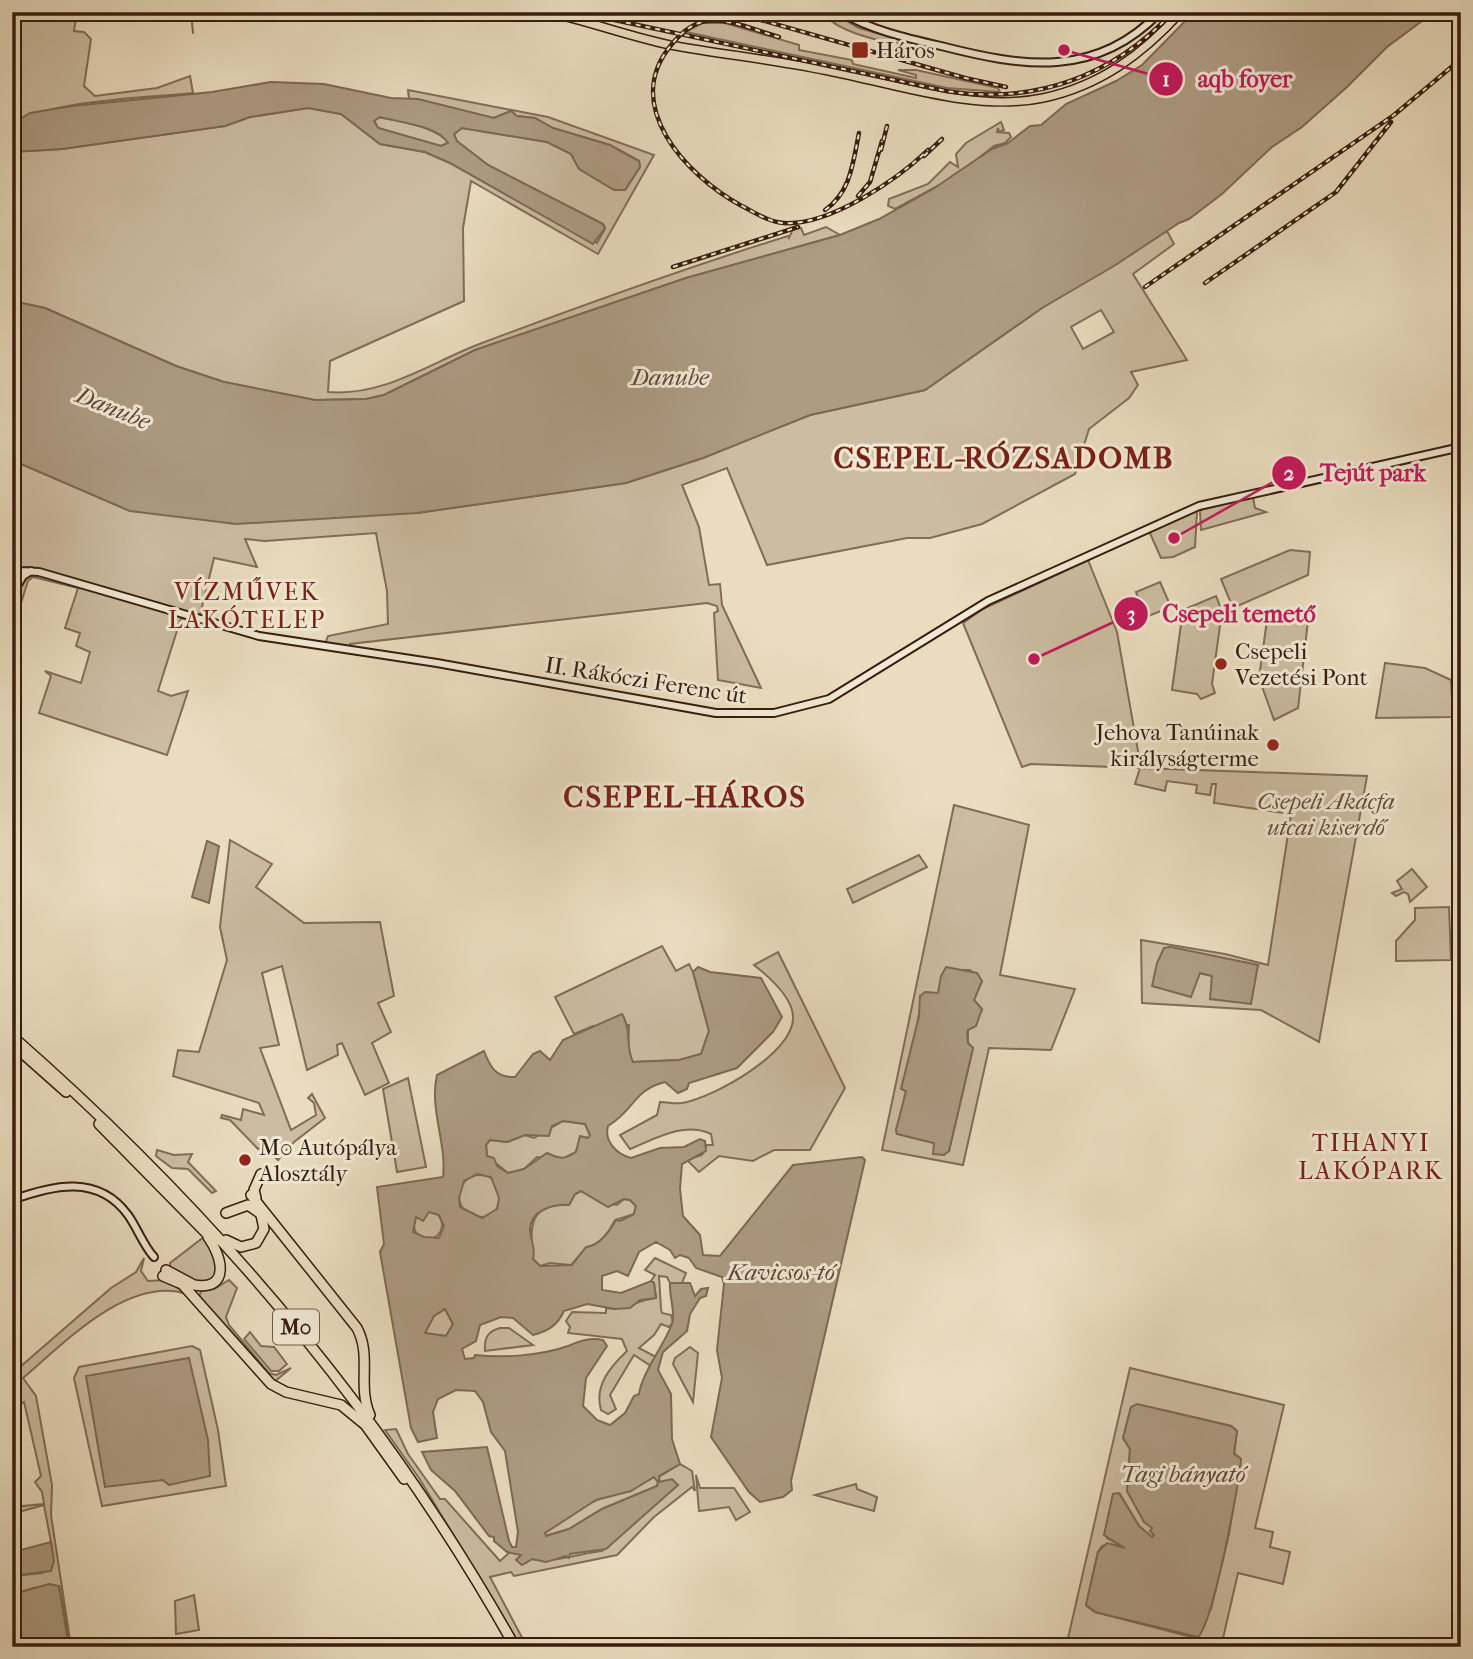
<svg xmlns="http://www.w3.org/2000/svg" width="1473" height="1659" font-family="'IM FELL French Canon',serif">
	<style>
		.green { fill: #ccbca1; stroke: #826c57; stroke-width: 2; fill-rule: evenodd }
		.water { fill: #ad9b82; stroke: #7e6853; stroke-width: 2; fill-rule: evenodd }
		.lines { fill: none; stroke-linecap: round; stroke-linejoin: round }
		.stream { stroke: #7e6853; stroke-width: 2 }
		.secondary-casing { stroke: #371c0d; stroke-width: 10 }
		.primary-casing { stroke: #371c0d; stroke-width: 10 }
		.highway-casing { stroke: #371c0d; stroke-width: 12 }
		.secondary { stroke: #f1e9d5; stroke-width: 6 }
		.primary { stroke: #eaddbf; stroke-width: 7 }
		.highway { stroke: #eaddbf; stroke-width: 9 }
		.rail-casing { stroke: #371c0d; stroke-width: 4.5 }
		.rail { stroke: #f1e9d5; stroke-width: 2; stroke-dasharray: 5; stroke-linecap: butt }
		.poi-dot { fill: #8f2418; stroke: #f1e9d5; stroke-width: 2.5 }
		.labels { text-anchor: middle; stroke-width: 6; stroke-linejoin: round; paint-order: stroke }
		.shield { fill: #f1e9d5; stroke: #6f5a49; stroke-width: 2 }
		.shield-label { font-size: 21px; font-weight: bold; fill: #371c0d }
		.poi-label { font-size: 23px; fill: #371c0d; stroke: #f1e9d5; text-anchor: start }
		.street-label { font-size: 23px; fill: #371c0d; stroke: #f1e9d5 }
		.park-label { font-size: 23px; font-style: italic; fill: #644c39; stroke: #f1e9d5 }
		.water-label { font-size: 24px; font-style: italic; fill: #604836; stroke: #f1e9d5 }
		.neighbourhood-label { font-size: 24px; letter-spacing: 2px; fill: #7a1f14; stroke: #f1e9d5 }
		.district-label { font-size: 30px; font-weight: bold; letter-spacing: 2px; fill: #7a1f14; stroke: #f1e9d5 }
		.leader { fill: none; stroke: #c2185b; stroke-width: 2.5 }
		.callout-dot { fill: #c2185b; stroke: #f1e9d5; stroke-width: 2.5 }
		.mark-label { font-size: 21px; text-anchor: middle; font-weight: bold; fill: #fff }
		.callout-label { font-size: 24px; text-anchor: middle; font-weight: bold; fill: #c2185b; stroke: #f1e9d5; stroke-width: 6; stroke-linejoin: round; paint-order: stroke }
	</style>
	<rect width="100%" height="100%" fill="#eaddbf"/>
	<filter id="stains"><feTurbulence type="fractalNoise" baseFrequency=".00286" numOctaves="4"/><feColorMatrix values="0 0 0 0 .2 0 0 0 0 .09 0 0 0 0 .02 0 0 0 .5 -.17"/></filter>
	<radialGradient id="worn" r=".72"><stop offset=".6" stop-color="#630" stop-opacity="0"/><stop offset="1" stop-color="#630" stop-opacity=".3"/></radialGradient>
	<!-- green -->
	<g class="green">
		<path d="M 12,12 L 77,12 L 74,31 L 84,32 L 91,39 L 84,86 L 95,96 L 157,88 L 190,76 L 193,93 C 144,98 52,100 12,124 Z"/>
		<path d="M 824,12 L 831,12 L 859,28 L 908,42 C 892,48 827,28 824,12 Z"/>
		<path d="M 702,23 L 725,23 L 799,45 L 799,50 L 852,60 L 853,64 L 916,78 L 916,75 L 898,70 L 916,70 L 998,88 L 1000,92 L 947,88 L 686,32 Z"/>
		<path d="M 408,90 L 548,117 L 654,155 L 598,254 L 471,181 L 463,228 L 464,301 L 330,361 L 328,392 C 384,397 431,362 482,343 C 583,305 685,268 788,236 L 789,238 L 793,229 L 801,228 L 804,235 L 826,227 L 840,235 L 686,278 L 475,350 L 384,395 L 366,399 L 315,400 L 224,382 L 176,366 L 45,308 L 12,301 L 12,152 L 62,149 L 225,126 L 250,117 L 308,108 L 341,114 L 380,144 L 425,152 L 450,163 L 597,243 L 605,229 L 603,224 L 488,165 L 456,141 L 454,134 L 462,128 L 547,142 L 571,154 L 579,169 L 625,190 L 640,167 L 639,161 L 610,145 L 553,128 L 535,118 L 516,116 L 511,111 L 494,118 L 409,99 Z"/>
		<path d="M 380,117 C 398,122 438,126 448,143 L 441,146 L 378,128 L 374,120 Z"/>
		<path d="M 1001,122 L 1004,130 L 999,132 L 998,128 L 997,132 L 1009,133 L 1011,137 L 1005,143 L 994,146 L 956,176 L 895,209 L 888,206 L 889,199 L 928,184 L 950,162 L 958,167 L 956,154 L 966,143 Z"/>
		<path d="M 1167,231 L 1174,244 L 1133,274 L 1187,360 L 1131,372 L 1138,385 L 1129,398 L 1089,429 L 1075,474 L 982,524 L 930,538 L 907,538 L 767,565 L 727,468 L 682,485 L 699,527 L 709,585 L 720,584 L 722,605 L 761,688 L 718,680 L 714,613 L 718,611 L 717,606 L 707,603 L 350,644 L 349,653 L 323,649 L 328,636 L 388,624 L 387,591 L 376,533 L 265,541 L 245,539 L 257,567 L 214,558 L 198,623 L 181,618 L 158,691 L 171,696 L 188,691 L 167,755 L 39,713 L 51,676 L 45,671 L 81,683 L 90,652 L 76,646 L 80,633 L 65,628 L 78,588 L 33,577 L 28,581 L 16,619 L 21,587 L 27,577 L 12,566 L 12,460 L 130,511 L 417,513 L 626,483 L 703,458 L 810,415 L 925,390 L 1042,308 ZM 1101,310 L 1114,332 L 1083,349 L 1071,327 Z"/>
		<path d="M 1253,497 L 1255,508 L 1266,512 L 1201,530 L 1200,510 Z"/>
		<path d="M 1194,511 L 1197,511 L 1195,547 L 1173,557 L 1161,558 L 1149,531 Z"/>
		<path d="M 1290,550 L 1310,552 L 1308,575 L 1233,608 L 1221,579 Z"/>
		<path d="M 1088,560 L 1117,632 L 1141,768 L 1367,776 L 1319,1042 L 1261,1010 L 1142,1003 L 1141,940 L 1225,954 L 1268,965 L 1291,814 L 1214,803 L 1216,784 L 1212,784 L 1210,795 L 1196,793 L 1197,785 L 1167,781 L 1165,791 L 1135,784 L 1140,768 L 1031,764 L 1022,767 L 963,623 L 983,609 ZM 1171,948 L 1258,965 L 1211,999 L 1212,976 L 1200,973 Z"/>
		<path d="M 1160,582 L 1171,607 L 1146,617 L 1136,592 Z"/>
		<path d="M 1216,596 L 1222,611 L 1212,684 L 1215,693 L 1201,699 L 1197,694 L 1172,690 L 1183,610 Z"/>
		<path d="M 1294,610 L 1309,612 L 1298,708 L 1274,720 L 1259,678 L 1267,620 Z"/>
		<path d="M 1385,663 L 1425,668 L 1451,680 L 1453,717 L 1376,718 Z"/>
		<path d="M 954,805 L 1029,825 L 1000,975 L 1075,989 L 1051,1050 L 989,1048 L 963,1165 L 882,1150 ZM 962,970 L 970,970 L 982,981 L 974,1000 L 982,1010 L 968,1030 L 968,1043 L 973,1048 L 949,1151 L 945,1153 L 934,1143 L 897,1134 L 896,1130 L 904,1104 L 921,1002 L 938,993 L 941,983 Z"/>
		<path d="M 230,840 L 272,864 L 256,887 L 304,923 L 380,922 L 394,996 L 378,1003 L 391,1032 L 372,1043 L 389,1083 L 365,1095 L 342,1043 L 337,1045 L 338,1055 L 307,1070 L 282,966 L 262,973 L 279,1045 L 260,1048 L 291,1130 L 316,1115 L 314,1103 L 308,1098 L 312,1094 L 325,1118 L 294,1142 L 278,1160 L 264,1147 L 258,1149 L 230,1120 L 221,1118 L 222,1115 L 241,1120 L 243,1109 L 264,1115 L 259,1103 L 173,1076 L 178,1050 L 199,1052 L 227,960 L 220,927 Z"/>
		<path d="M 919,855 L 927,867 L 853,903 L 847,889 Z"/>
		<path d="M 1412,869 L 1427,887 L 1410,902 L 1408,894 L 1404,892 L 1396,896 L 1392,893 L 1402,889 L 1397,881 Z"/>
		<path d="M 1449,907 L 1451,960 L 1396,961 L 1396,941 L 1415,920 L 1415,908 Z"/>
		<path d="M 662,946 L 676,971 L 689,964 L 693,972 L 709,1031 L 701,1054 L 679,1060 L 633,1062 L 628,1053 L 629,1025 L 593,1026 L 574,1034 L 555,997 Z"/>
		<path d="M 778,952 L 845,1088 L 810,1150 L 774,1150 L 753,1161 L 719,1156 L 699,1172 L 687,1160 L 702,1155 L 707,1145 L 713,1145 L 711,1134 C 684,1121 655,1139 630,1149 L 620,1135 L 657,1115 L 660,1102 C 667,1102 676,1104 682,1103 C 713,1098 796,1052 793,1016 C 792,997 768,976 754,965 Z"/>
		<path d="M 408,1078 L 426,1167 L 397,1172 L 383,1089 Z"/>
		<path d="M 563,1121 L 585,1124 L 590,1135 L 589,1138 L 580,1137 L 576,1152 L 560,1160 L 537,1157 L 524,1169 L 508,1173 L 487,1156 L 486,1145 L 490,1140 L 507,1142 L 525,1135 L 534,1138 Z"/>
		<path d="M 157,1150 L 174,1155 L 192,1154 L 188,1162 L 216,1191 L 212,1193 L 188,1169 L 172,1168 L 156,1156 Z"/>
		<circle cx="480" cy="1196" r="21"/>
		<path d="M 581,1191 L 600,1202 L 617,1205 L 624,1199 L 630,1200 L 636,1206 L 634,1214 L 615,1220 C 610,1231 599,1246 586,1248 L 571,1265 L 550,1263 L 540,1266 L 533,1259 C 530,1227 528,1203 569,1205 L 575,1194 Z"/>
		<circle cx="428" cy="1225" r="14"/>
		<path d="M 204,1237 C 217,1253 224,1261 212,1280 L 197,1284 L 170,1268 L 170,1263 Z"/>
		<path d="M 144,1258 L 141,1271 L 148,1281 L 165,1280 L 187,1294 C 129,1275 64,1343 23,1378 L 36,1396 L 52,1485 L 51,1515 L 71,1647 L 62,1647 L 68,1633 L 59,1586 C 47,1589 28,1583 16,1598 L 12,1595 L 12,1576 L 42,1573 L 52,1548 L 44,1505 L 12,1514 L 12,1507 L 44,1504 L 42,1492 L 35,1482 L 41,1476 L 24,1402 L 20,1404 L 19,1398 L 12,1397 L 12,1374 L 111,1288 L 136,1272 Z"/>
		<path d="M 655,1258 L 686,1273 L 682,1283 L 670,1283 L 667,1277 L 659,1276 L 661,1309 L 662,1313 L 671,1315 L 673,1322 L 669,1327 L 661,1324 L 654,1335 L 639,1348 L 656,1357 L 651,1366 L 634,1355 L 610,1395 L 616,1409 L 608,1414 L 601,1410 C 594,1386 610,1367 627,1351 L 622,1339 L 568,1333 L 570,1327 L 566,1321 L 572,1312 L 606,1313 L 606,1308 C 626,1311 637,1300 656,1298 L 654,1283 L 651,1281 L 655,1275 L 645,1270 Z"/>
		<path d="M 229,1280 L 237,1288 L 226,1317 L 229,1325 L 269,1373 L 276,1375 L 291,1368 L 274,1382 L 199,1297 L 201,1291 L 214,1289 Z"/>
		<path d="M 445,1309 L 453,1324 L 446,1336 L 424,1333 L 434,1316 Z"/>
		<path d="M 500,1328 L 509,1328 L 533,1345 L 485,1351 C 484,1338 488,1331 500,1328 Z"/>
		<path d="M 250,1332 L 261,1346 L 274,1347 L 287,1364 L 279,1371 L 271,1371 L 244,1339 Z"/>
		<path d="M 192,1346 L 200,1350 L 218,1430 L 226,1486 L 102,1506 L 74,1378 L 79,1367 Z"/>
		<path d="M 690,1347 L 698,1353 L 693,1402 L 673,1364 L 675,1358 Z"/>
		<path d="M 1130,1368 L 1284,1405 L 1255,1528 L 1273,1532 L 1270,1547 L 1290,1552 L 1283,1584 L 1238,1573 L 1221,1647 L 1066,1647 ZM 1131,1407 L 1163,1410 L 1231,1426 L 1237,1431 L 1234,1453 L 1241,1459 L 1229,1534 L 1211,1609 L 1192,1637 L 1095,1612 L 1086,1605 L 1098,1552 L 1102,1546 L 1111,1544 L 1125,1548 L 1107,1538 L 1105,1533 L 1113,1494 L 1120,1494 L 1139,1526 L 1152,1538 L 1154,1535 L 1153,1528 L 1127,1491 L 1130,1449 L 1123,1438 Z"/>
		<path d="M 396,1429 L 408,1454 L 440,1499 L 445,1499 L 500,1561 L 510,1552 L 520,1554 L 518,1561 L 526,1563 L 532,1559 C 551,1564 581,1553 602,1551 L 678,1485 L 669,1481 L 660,1483 L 659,1477 L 680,1464 L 692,1471 L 695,1491 L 692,1487 L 654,1517 L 617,1555 L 514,1576 L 511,1572 L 490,1577 L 527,1647 L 521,1647 L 419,1478 L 385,1430 Z"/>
		<path d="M 696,1475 L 700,1488 L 734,1488 L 750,1512 L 736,1520 L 729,1507 L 699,1511 Z"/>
		<path d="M 654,1477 L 658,1482 L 657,1486 L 602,1509 L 569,1529 L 546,1536 L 545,1533 C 559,1521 582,1506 599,1499 C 619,1491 636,1489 654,1477 Z"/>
		<path d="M 856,1484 L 857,1489 L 877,1497 L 874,1511 L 815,1495 Z"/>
		<path d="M 194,1595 L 199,1630 L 176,1634 L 175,1601 Z"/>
	</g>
	<!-- water -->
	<g class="water">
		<path d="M 1194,12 L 1434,12 L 1387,47 L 1347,87 L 1302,127 L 1272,147 L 1222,194 L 1189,219 L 1179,223 L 1114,266 L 1042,308 L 925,390 L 810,415 L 703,458 L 626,483 L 417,513 L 236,524 L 130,511 L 12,460 L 12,301 L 45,308 L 176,366 L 224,382 L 315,400 L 366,399 L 384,395 L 475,350 L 686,278 L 840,235 L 879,219 L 933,189 L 992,149 L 1008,143 L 1030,126 L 1041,125 L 1066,104 L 1116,81 L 1142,65 Z"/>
		<path d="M 271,82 L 324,84 L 391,98 L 418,99 L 494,118 L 511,111 L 517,116 L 535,118 L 553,128 L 610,145 L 639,161 L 640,167 L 625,190 L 614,190 L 579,169 L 571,154 L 547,142 L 462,128 L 454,134 L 457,141 L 488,165 L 603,224 L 605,228 L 593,244 L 450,163 L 425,152 L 380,144 L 341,114 L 308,108 L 250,117 L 225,126 L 62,149 L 12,152 L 12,124 L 30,113 L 72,106 L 212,92 ZM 380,117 C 398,122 438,126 448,143 L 441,146 L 378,128 L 374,121 Z"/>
		<path d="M 207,841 L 219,846 L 209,903 L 192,897 Z"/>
		<path d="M 1171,947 L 1258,965 L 1251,1004 L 1210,999 L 1212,976 L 1200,973 L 1191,997 L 1152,986 L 1157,963 L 1164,948 Z"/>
		<path d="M 698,967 L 710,972 L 761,978 L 782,1017 L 773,1032 L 737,1068 L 689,1083 L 687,1089 L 678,1093 L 665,1082 C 633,1090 635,1110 608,1126 C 604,1141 616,1154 631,1158 L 660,1148 L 684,1147 L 700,1139 L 705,1141 L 706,1151 L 682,1164 L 680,1189 L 683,1216 L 700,1235 L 703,1255 L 720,1256 L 793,1165 L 862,1157 L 865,1160 L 791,1481 L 792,1490 L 783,1497 L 760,1502 L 749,1492 L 711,1437 L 722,1378 L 717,1350 L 724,1284 L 722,1277 L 696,1268 L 689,1258 L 680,1255 L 675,1258 L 670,1250 L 656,1242 L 639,1252 L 628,1276 L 617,1271 L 602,1276 L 602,1290 L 621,1293 L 651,1281 L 654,1283 L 656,1298 L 640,1300 L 630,1308 L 615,1309 L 587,1304 L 564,1311 C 557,1326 548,1331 533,1335 L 513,1318 L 501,1317 L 480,1325 L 476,1341 L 462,1349 L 465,1359 L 474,1358 L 475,1355 C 501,1358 540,1356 568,1346 C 578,1342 588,1337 603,1340 L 607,1346 L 586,1378 L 583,1406 L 597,1420 L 610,1425 L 625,1413 L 634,1396 L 639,1394 C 642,1373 663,1347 672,1324 C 676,1313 669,1297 670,1283 L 690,1283 L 695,1296 L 701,1289 L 708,1288 L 706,1296 L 700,1298 L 690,1314 L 687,1331 L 663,1352 L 658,1370 L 671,1394 L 672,1439 L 680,1464 L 659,1476 L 659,1482 L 672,1479 L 678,1485 L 606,1549 L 570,1554 L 569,1558 L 566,1556 L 546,1562 L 532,1559 L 522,1565 L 516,1560 L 521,1555 L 507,1552 L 494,1541 L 494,1537 L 489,1536 L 455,1491 L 431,1470 L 422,1452 L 487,1447 L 509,1541 L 512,1547 L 516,1547 L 518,1532 L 505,1451 L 491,1432 L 483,1402 L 475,1391 L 456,1390 L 438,1399 L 433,1412 L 437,1438 L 418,1442 L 411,1428 L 380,1252 L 384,1244 L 377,1187 L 443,1177 C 447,1143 429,1109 437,1075 L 484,1051 C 490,1067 496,1078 515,1077 L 533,1054 L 540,1051 L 550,1060 L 563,1040 L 622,1014 C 632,1030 625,1046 633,1062 L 679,1060 L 701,1054 L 709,1031 L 693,972 ZM 563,1121 L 585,1124 L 590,1135 L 588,1138 L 580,1136 L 576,1152 C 564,1160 560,1159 547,1153 L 524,1169 L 508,1173 L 497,1166 L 494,1158 L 487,1156 L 486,1145 L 490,1140 L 507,1142 L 525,1135 L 549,1136 L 552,1126 ZM 477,1174 L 491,1177 L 499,1198 L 497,1209 L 482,1218 L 460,1207 L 459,1198 L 464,1181 ZM 581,1191 L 608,1207 L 624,1199 L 630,1200 L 636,1206 L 634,1214 L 620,1221 L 616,1220 C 610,1231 599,1246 586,1247 L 572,1265 L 540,1266 L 533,1259 C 536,1248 531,1242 530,1231 C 530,1210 553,1204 569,1205 L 575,1194 ZM 429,1212 L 439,1215 L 444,1226 L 439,1238 L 424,1237 L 413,1232 L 416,1217 L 423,1221 ZM 445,1309 L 453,1324 L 446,1336 L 425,1333 L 434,1316 ZM 654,1477 L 658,1482 L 657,1486 L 602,1509 L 569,1529 L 546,1536 L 545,1533 L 596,1500 L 631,1491 Z"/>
		<path d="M 946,967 L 977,973 L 982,981 L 974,1000 L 982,1009 L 976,1026 L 968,1030 L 967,1034 L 968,1043 L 973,1048 L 949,1151 L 944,1155 L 933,1154 L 934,1143 L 897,1134 L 896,1130 L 906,1091 L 901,1089 L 919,1016 L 920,996 L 925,992 L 938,993 L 941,976 Z"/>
		<path d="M 189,1358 L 208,1440 L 210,1476 L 169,1485 L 163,1480 L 105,1487 L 86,1376 Z"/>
		<path d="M 1137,1404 L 1231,1426 L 1237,1431 L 1234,1454 L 1241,1459 C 1239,1486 1213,1623 1198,1637 L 1095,1612 L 1086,1605 L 1098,1552 L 1107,1543 L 1125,1548 L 1104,1535 L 1113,1494 L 1119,1493 L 1139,1526 L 1152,1537 L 1154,1535 L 1150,1531 L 1152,1528 L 1144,1522 L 1127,1491 L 1130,1449 L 1123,1438 L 1131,1407 Z"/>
		<path d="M 51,1542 L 54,1561 L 51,1571 L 12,1576 L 13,1552 Z"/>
		<path d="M 49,1584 L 59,1586 L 68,1641 L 62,1643 L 62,1647 L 12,1647 L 13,1594 L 16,1598 L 14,1594 Z"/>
	</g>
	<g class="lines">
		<!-- stream -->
		<path class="stream" d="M 191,12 L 193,33"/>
		<defs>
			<g id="secondary">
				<path d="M 840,12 C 871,30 906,38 941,46 C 1023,67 1096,79 1160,12"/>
				<path d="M 12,567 L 21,571 L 39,572 L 259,636 L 437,663 L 716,713 L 774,713 L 829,699 L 988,601 L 1199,506 L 1461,447"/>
				<path d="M 12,578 L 16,589 L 12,620"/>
				<path d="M 16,588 L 23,576 L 31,571"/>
				<path d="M 12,1200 C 53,1185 98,1174 128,1215 C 138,1229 143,1245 154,1257"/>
			</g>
			<path id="primary" d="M 547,12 C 588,21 628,36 670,45 C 724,55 779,60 833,72 C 899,85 976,112 1043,98 C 1100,86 1143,54 1181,12"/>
			<g id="highway">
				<path d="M 12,1036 C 212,1211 385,1415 515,1647"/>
				<path d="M 12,1044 L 66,1092"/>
				<path d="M 99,1124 L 214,1241"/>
				<path d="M 251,1195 L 357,1328 C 372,1356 357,1386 370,1415"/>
				<path d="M 256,1198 L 254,1190 L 261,1174"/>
				<path d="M 226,1213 L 248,1205 L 261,1214"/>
				<path d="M 226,1240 L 241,1247 L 256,1243 L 264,1229 L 260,1210"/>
				<path d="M 166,1270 L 194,1285 C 231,1291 222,1256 208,1237"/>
				<path d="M 163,1276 L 182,1284 L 271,1384 L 286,1392 L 341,1405 L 363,1423"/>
				<path d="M 361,1419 L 404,1479"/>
			</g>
		</defs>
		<!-- secondary casing -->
		<use href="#secondary" class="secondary-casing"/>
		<!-- primary casing -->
		<use href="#primary" class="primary-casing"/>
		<!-- highway casing -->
		<use href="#highway" class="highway-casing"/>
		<!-- secondary -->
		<use href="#secondary" class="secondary"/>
		<!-- primary -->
		<use href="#primary" class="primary"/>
		<!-- highway -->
		<use href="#highway" class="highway"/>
		<defs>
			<g id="rail">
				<path d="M 577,12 L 946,91 C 1034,105 1112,77 1173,12"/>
				<path d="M 733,12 L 965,78 L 1006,87"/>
				<path d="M 779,37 C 757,31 729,18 707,21 C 692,23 681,33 672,44 C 620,105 686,175 740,205 C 754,212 768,222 784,223 C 829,226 897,180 928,150"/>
				<path d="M 881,150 L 887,126"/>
				<path d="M 924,156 L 942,139"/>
				<path d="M 858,196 L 870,182 L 882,141"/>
				<path d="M 825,210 C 851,192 853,162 859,133"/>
				<path d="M 673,267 L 798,227"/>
				<path d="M 1205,283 L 1336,192 L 1391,122"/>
				<path d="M 1145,287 L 1394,115 L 1461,59"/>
			</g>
		</defs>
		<!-- rail casing -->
		<use href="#rail" class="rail-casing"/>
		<!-- rail -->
		<use href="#rail" class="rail"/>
	</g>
	<!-- markers -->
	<g class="poi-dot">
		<rect x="851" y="41" width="18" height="18" rx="3.5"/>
		<circle cx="1221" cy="664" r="7"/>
		<circle cx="1273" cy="745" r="7"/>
		<circle cx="245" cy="1160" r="7"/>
	</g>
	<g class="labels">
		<!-- shield labels -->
		<rect class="shield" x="273" y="1309.5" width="46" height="35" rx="5"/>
		<g class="shield-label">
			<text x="296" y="1334">M0</text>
		</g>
		<!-- poi labels -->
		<g class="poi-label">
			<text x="876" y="58">Háros</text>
			<text x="1235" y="659">Csepeli<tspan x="1235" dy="26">Vezetési Pont</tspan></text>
			<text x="1259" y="740" text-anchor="end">Jehova Tanúinak<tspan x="1259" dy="26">királyságterme</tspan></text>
			<text x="259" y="1155">M0 Autópálya<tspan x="259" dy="26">Alosztály</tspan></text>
		</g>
		<!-- street labels -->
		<g class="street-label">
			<text transform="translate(646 680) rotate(9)" y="8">II. Rákóczi Ferenc út</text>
		</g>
		<!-- park labels -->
		<g class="park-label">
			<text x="1326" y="809">Csepeli Akácfa<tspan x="1326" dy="26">utcai kiserdő</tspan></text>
		</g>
		<!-- water labels -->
		<g class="water-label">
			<text x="670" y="385">Danube</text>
			<text transform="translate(113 408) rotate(22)" y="8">Danube</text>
			<text x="781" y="1280">Kavicsos-tó</text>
			<text x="1183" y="1482">Tagi bányató</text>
		</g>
		<!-- neighbourhood labels -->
		<g class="neighbourhood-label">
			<text x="247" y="600">VÍZMŰVEK<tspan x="247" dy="28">LAKÓTELEP</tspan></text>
			<text x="1371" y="1151">TIHANYI<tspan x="1371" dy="28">LAKÓPARK</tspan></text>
		</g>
		<!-- district labels -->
		<g class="district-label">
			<text x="1004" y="468">CSEPEL-RÓZSADOMB</text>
			<text x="685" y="807">CSEPEL-HÁROS</text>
		</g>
	</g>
	<!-- callouts -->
	<path class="leader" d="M1064 50L1166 79M1174 538L1289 473M1034 659L1131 614"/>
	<g class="callout-dot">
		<circle cx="1064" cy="50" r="7"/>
		<circle cx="1174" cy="538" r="7"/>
		<circle cx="1034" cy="659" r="7"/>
		<circle cx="1166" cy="79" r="18"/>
		<circle cx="1289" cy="473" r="18"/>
		<circle cx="1131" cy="614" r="18"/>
	</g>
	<g class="mark-label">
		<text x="1166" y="86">1</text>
		<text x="1289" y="480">2</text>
		<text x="1131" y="621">3</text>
	</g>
	<g class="callout-label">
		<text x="1245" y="87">aqb foyer</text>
		<text x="1373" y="481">Tejút park</text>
		<text x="1239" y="622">Csepeli temető</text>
	</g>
	<!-- margin -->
	<rect width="1473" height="1659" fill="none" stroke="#eaddbf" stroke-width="42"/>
	<rect x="14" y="14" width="1445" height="1631" fill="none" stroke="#371c0d" stroke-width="3.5"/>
	<rect x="21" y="21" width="1431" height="1617" fill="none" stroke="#371c0d" stroke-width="2"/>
	<rect width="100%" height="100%" filter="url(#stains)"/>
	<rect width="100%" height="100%" fill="url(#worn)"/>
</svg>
